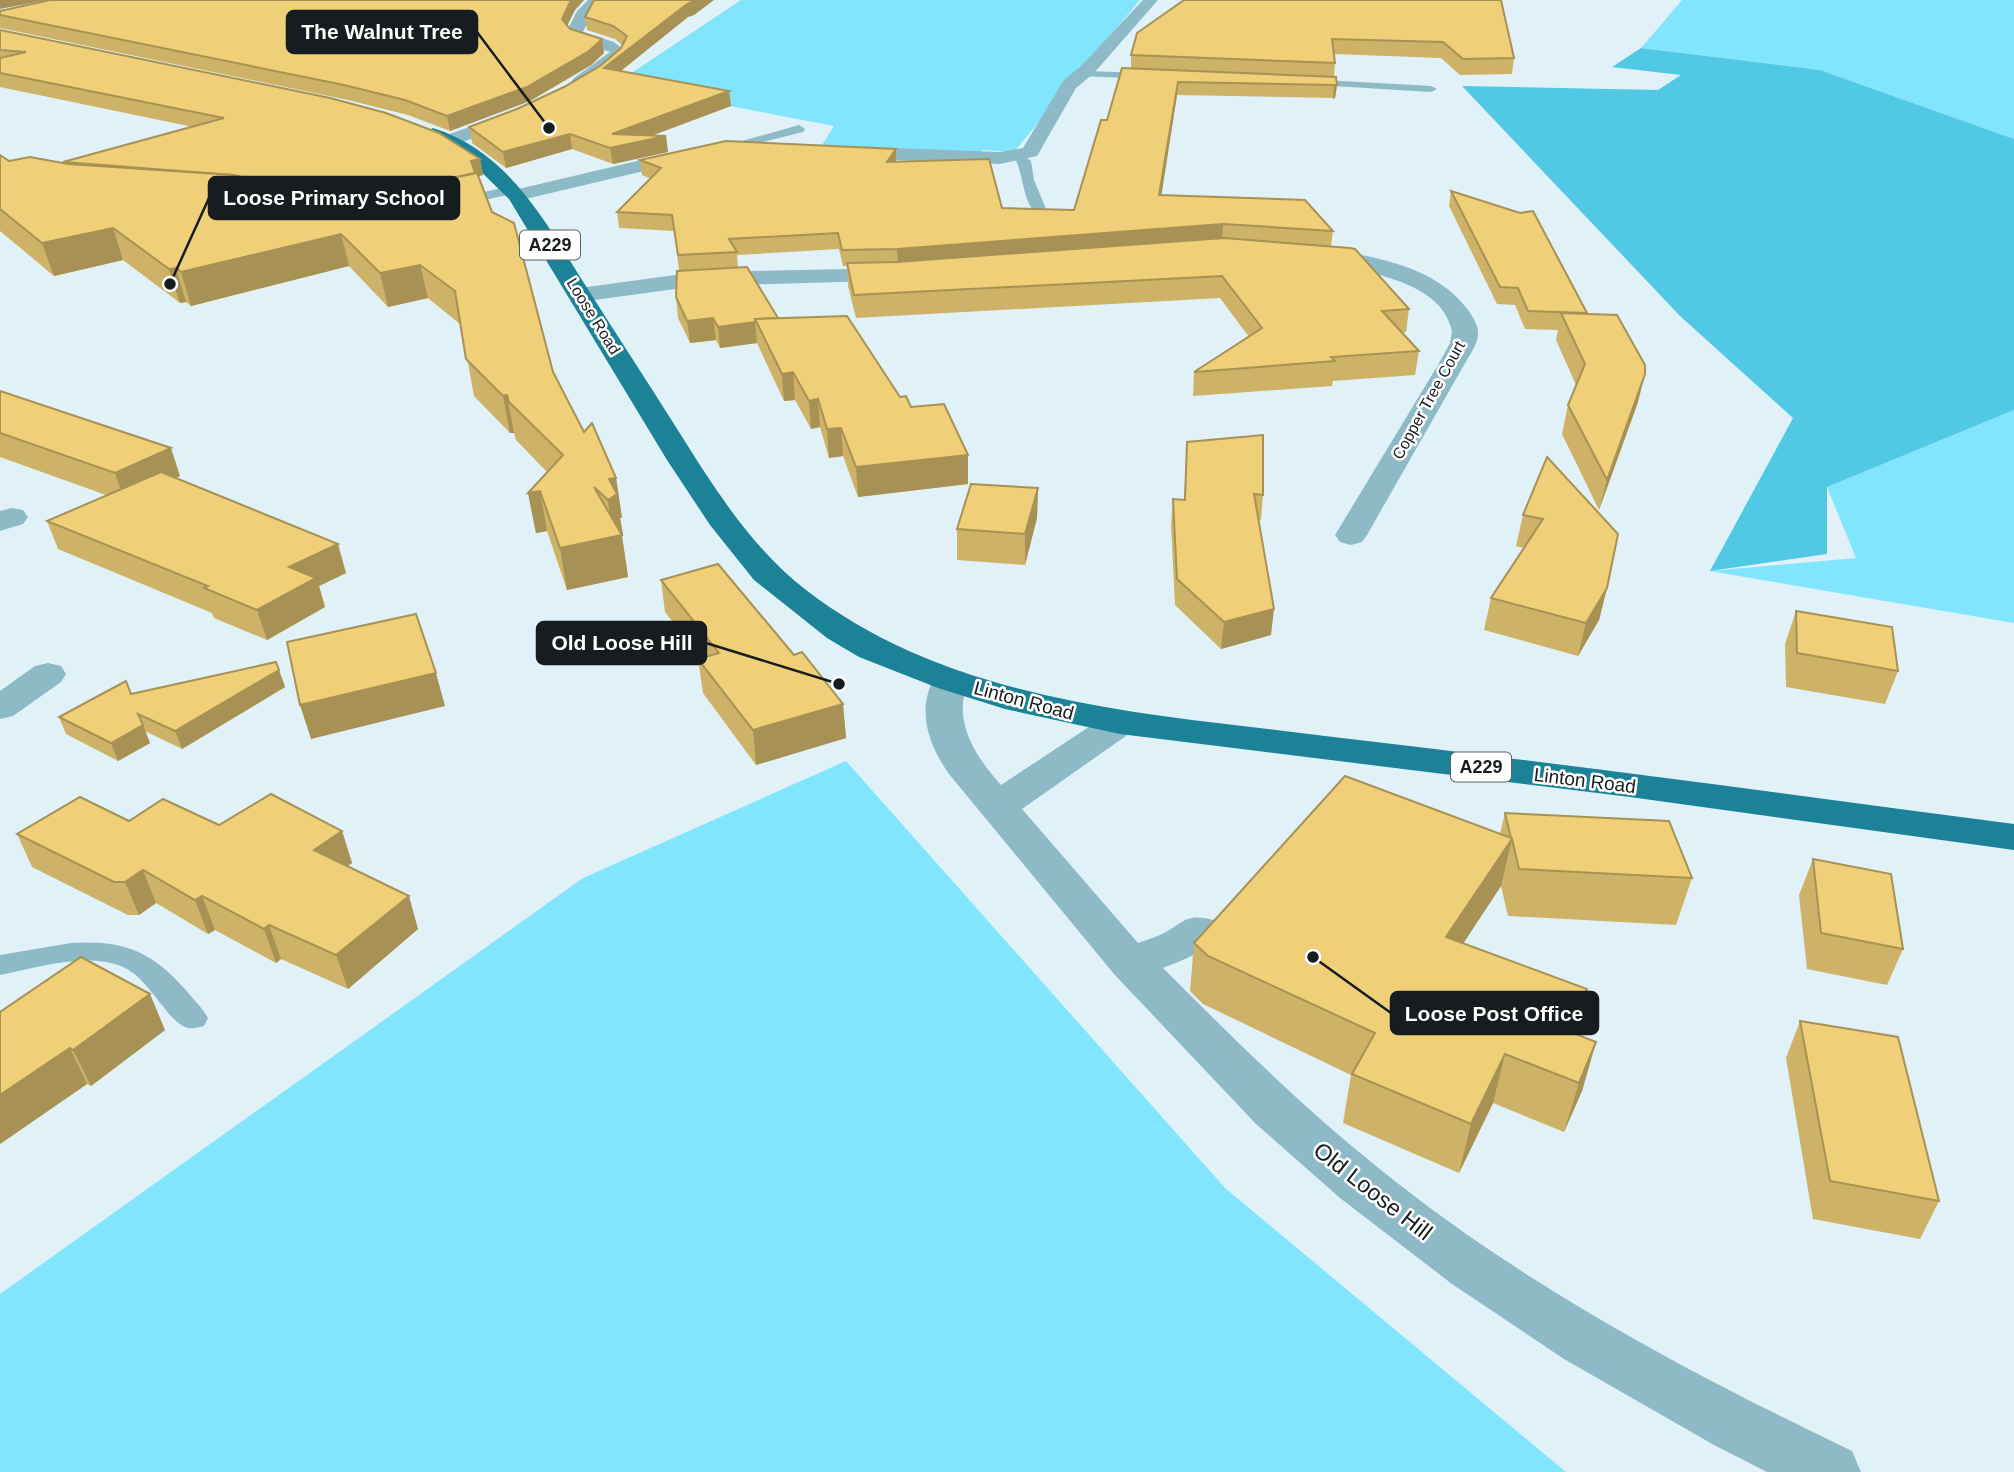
<svg xmlns="http://www.w3.org/2000/svg" width="2014" height="1472" font-family="Helvetica,sans-serif">
	<style>
		.green { fill: #81e5fd }
		.forest { fill: #51c9e5 }
		.lines { fill: none; stroke-linecap: round; stroke-linejoin: round }
		.service { fill: #8dbac6; fill-rule: evenodd }
		.minor { fill: #8dbac6; fill-rule: evenodd }
		.trunk { fill: #1b8298; fill-rule: evenodd }
		.wall { fill: #ceb267 }
		.shaded-wall { fill: #a79154 }
		.building { fill: #efcf78; stroke: #a79154; stroke-width: 2 }
		.labels { text-anchor: middle; stroke-width: 5; stroke-linejoin: round; paint-order: stroke }
		.far-street-label { font-size: 16px; fill: #171d1f; stroke: #fff }
		.shield { fill: #fff; stroke: #5d6162; stroke-width: 2 }
		.shield-label { font-size: 18px; font-weight: bold; fill: #171d1f }
		.street-label { font-size: 19px; fill: #171d1f; stroke: #fff }
		.near-street-label { font-size: 23px; fill: #171d1f; stroke: #fff }
		.leader { fill: none; stroke: #171d1f; stroke-width: 2.5 }
		.callout-dot { fill: #171d1f; stroke: #fff; stroke-width: 2.5 }
		.callout { fill: #171d1f; stroke: #171d1f; stroke-width: 2.5 }
		.callout-label { font-size: 21px; text-anchor: middle; font-weight: bold; fill: #fff }
	</style>
	<rect width="100%" height="100%" fill="#e0f2f7"/>
	<!-- green -->
	<g class="green">
		<path d="M 741,0 L 1140,0 L 1014,152 L 982,150 L 980,153 L 822,145 L 834,126 L 615,84 Z"/>
		<path d="M 1682,0 L 2014,0 L 2014,139 L 1820,70 L 1641,48 Z"/>
		<path d="M 2014,410 L 2014,623 L 1710,571 L 1856,558 L 1827,487 Z"/>
		<path d="M 846,761 L 1225,1188 L 1566,1472 L 0,1472 L 0,1294 L 583,878 Z"/>
	</g>
	<!-- forest -->
	<path class="forest" d="M 1641,48 L 1820,70 L 2014,139 L 2014,410 L 1827,487 L 1827,554 L 1710,571 L 1793,418 L 1680,316 L 1462,86 L 1658,90 L 1681,75 L 1612,67 Z"/>
	<g class="lines">
		<!-- service -->
		<g class="service">
			<path d="M 1081,71 L 1154,73 L 1160,76 L 1154,79 L 1077,76 L 1076,74 Z"/>
			<path d="M 1305,79 L 1431,86 L 1437,89 L 1431,92 L 1301,84 L 1299,82 Z"/>
			<path d="M 799,125 L 805,129 L 803,132 L 727,151 L 721,147 Z"/>
			<path d="M 1019,152 L 1031,161 L 1034,180 L 1047,211 L 1045,214 L 1040,215 C 1022,209 1024,169 1013,156 Z"/>
			<path d="M 512,186 L 519,190 L 517,193 L 455,206 L 448,202 L 450,199 Z"/>
			<path d="M 71,943 C 122,940 150,950 184,988 C 192,998 202,1007 208,1018 L 204,1026 C 196,1028 190,1030 183,1026 C 165,1016 150,982 127,969 C 91,950 37,968 0,975 L 0,955 Z"/>
		</g>
		<!-- minor -->
		<g class="minor">
			<path d="M 588,0 L 604,0 L 592,13 L 583,32 L 614,42 L 627,52 L 617,65 L 580,87 L 571,82 L 574,78 L 610,52 L 573,40 L 566,33 L 577,11 Z"/>
			<path d="M 1143,0 L 1158,0 L 1094,73 L 1076,88 L 1037,156 L 1000,164 L 842,158 L 835,156 L 832,152 L 835,148 L 842,146 L 1000,152 L 1023,148 L 1063,81 L 1082,65 Z"/>
			<path d="M 518,110 L 527,116 L 525,120 L 448,147 L 438,141 L 441,137 Z"/>
			<path d="M 692,148 L 699,150 L 702,154 L 699,158 L 517,201 L 510,199 L 506,195 L 510,191 Z"/>
			<path d="M 1320,248 C 1372,256 1435,265 1468,310 C 1473,317 1479,326 1478,335 C 1477,345 1469,356 1464,365 L 1367,535 L 1362,542 L 1351,545 L 1340,542 L 1335,535 L 1438,365 L 1450,343 L 1452,331 C 1441,277 1355,271 1312,260 L 1308,255 L 1312,250 Z"/>
			<path d="M 901,268 L 909,270 L 913,275 L 909,280 L 697,286 L 580,302 L 571,300 L 568,295 L 571,290 L 580,288 L 697,272 Z"/>
			<path d="M 12,508 L 23,510 L 28,517 L 23,524 L 0,531 L 0,511 Z"/>
			<path d="M 48,663 L 61,666 L 66,674 L 61,682 L 13,716 L 0,719 L 0,691 L 35,666 Z"/>
			<path d="M 951,669 L 964,672 L 969,680 C 951,720 975,756 1001,785 L 1107,715 L 1120,712 L 1133,715 L 1139,723 L 1133,731 L 1022,809 L 1138,943 C 1146,940 1153,938 1160,935 C 1183,924 1185,912 1213,920 L 1219,931 C 1206,953 1185,959 1163,968 C 1232,1037 1300,1105 1376,1166 C 1520,1283 1685,1371 1852,1451 L 1861,1472 L 1767,1472 L 1714,1445 L 1564,1359 L 1452,1284 L 1340,1198 L 1256,1124 L 1114,974 L 949,774 C 927,743 915,706 938,672 Z"/>
		</g>
		<!-- trunk -->
		<path class="trunk" d="M 433,128 C 512,153 547,226 589,291 C 617,335 646,380 674,424 C 711,483 750,547 806,590 C 933,688 1096,709 1251,727 C 1331,737 1410,746 1490,756 C 1665,777 1839,801 2014,824 L 2014,850 L 1630,797 L 1120,734 L 1005,709 L 938,688 L 859,657 L 827,638 L 754,580 L 710,525 L 667,460 L 509,199 L 471,162 L 426,138 L 423,134 Z"/>
	</g>
	<!-- wall -->
	<g class="wall">
		<path d="M 50,0 L 584,0 L 575,10 L 567,25 L 570,29 L 604,53 L 591,65 L 530,101 L 450,131 L 408,115 L 348,100 L 0,28 L 0,11 Z"/>
		<path d="M 1501,0 L 1514,58 L 1512,74 L 1460,75 L 1441,58 L 1334,54 L 1335,63 L 1334,77 L 1337,85 L 1335,98 L 1177,95 L 1161,195 L 1333,231 L 1331,246 L 1409,309 L 1406,332 L 1402,333 L 1419,351 L 1415,375 L 1333,381 L 1332,386 L 1193,396 L 1194,372 L 1249,337 L 1220,298 L 856,318 L 848,286 L 847,266 L 843,266 L 839,249 L 737,255 L 738,268 L 778,318 L 900,397 L 911,407 L 968,484 L 858,497 L 843,456 L 829,458 L 820,427 L 811,429 L 795,400 L 784,401 L 757,343 L 720,348 L 716,340 L 690,343 L 678,318 L 676,297 L 679,270 L 674,231 L 619,228 L 617,212 L 651,179 L 642,175 L 640,160 L 896,162 L 1002,208 L 1074,210 L 1107,120 L 1131,68 L 1131,55 Z"/>
		<path d="M 694,15 L 688,17 L 620,71 L 729,91 L 731,106 L 652,135 L 666,136 L 668,152 L 613,164 L 572,149 L 506,168 L 472,143 L 469,127 L 517,109 L 564,87 L 600,66 L 621,48 L 622,45 L 615,39 L 587,30 L 585,17 Z"/>
		<path d="M 0,30 L 480,159 L 483,175 L 479,176 L 553,372 L 584,432 L 616,478 L 622,518 L 620,518 L 623,535 L 622,536 L 628,577 L 567,590 L 547,531 L 536,533 L 528,493 L 547,472 L 516,440 L 514,433 L 510,433 L 474,396 L 461,325 L 428,298 L 388,307 L 349,266 L 191,306 L 186,302 L 180,303 L 123,260 L 54,276 L 0,231 L 0,155 L 9,161 L 63,164 L 63,162 L 193,127 L 0,87 Z"/>
		<path d="M 1451,191 L 1587,313 L 1638,402 L 1599,510 L 1562,434 L 1568,405 L 1576,385 L 1556,340 L 1558,330 L 1525,329 L 1515,305 L 1497,304 L 1449,206 Z"/>
		<path d="M 0,391 L 180,476 L 176,478 L 346,573 L 319,586 L 325,607 L 267,640 L 214,618 L 212,613 L 58,549 L 47,521 L 106,495 L 0,457 Z"/>
		<path d="M 1187,442 L 1263,495 L 1261,520 L 1258,519 L 1271,635 L 1221,649 L 1175,605 L 1171,524 L 1173,499 L 1184,500 Z"/>
		<path d="M 1547,457 L 1607,588 L 1599,620 L 1578,656 L 1484,630 L 1491,598 L 1524,548 L 1516,546 L 1523,515 Z"/>
		<path d="M 1038,488 L 1037,518 L 1025,565 L 957,560 L 957,529 Z"/>
		<path d="M 661,580 L 794,655 L 843,704 L 846,738 L 756,765 L 703,693 L 698,659 L 701,659 L 665,612 Z"/>
		<path d="M 1796,611 L 1898,671 L 1885,704 L 1786,687 L 1785,644 Z"/>
		<path d="M 279,670 L 285,687 L 182,749 L 145,731 L 150,743 L 118,761 L 66,734 L 59,717 L 131,694 Z"/>
		<path d="M 1505,813 L 1692,878 L 1676,925 L 1508,916 L 1501,886 L 1463,943 L 1574,1033 L 1596,1042 L 1582,1091 L 1564,1132 L 1493,1103 L 1459,1173 L 1343,1123 L 1351,1075 L 1203,1004 L 1190,991 L 1194,943 L 1500,834 Z"/>
		<path d="M 129,821 L 342,831 L 352,863 L 347,866 L 418,929 L 348,989 L 281,959 L 276,963 L 215,930 L 208,934 L 156,903 L 139,915 L 128,915 L 32,867 L 17,834 Z"/>
		<path d="M 1813,859 L 1903,949 L 1887,985 L 1807,969 L 1799,895 Z"/>
		<path d="M 0,1012 L 165,1030 L 91,1086 L 87,1084 L 0,1144 Z"/>
		<path d="M 1800,1021 L 1939,1201 L 1920,1239 L 1813,1219 L 1786,1058 Z"/>
	</g>
	<!-- shaded-wall -->
	<g class="shaded-wall">
		<path d="M 0,0 L 47,0 L 0,9 Z"/>
		<path d="M 571,0 L 584,0 L 575,10 L 564,32 L 562,19 Z"/>
		<path d="M 696,0 L 714,0 L 694,15 L 688,17 L 606,83 L 604,68 L 687,4 Z"/>
		<path d="M 602,39 L 604,53 L 591,65 L 530,101 L 450,131 L 447,116 Z"/>
		<path d="M 1178,82 L 1177,95 L 1159,211 L 1159,195 Z"/>
		<path d="M 1334,85 L 1337,85 L 1335,98 L 1333,99 Z"/>
		<path d="M 729,91 L 731,106 L 627,145 L 666,136 L 668,152 L 613,164 L 610,148 L 612,134 Z"/>
		<path d="M 570,134 L 572,149 L 506,168 L 503,152 Z"/>
		<path d="M 896,149 L 896,163 L 887,162 Z"/>
		<path d="M 480,159 L 483,175 L 476,177 L 471,161 Z"/>
		<path d="M 1223,224 L 1222,240 L 898,265 L 897,249 Z"/>
		<path d="M 113,228 L 123,260 L 54,276 L 42,243 Z"/>
		<path d="M 341,234 L 349,266 L 191,306 L 181,272 Z"/>
		<path d="M 420,265 L 428,298 L 388,307 L 380,273 Z"/>
		<path d="M 176,268 L 186,302 L 180,303 L 169,269 Z"/>
		<path d="M 713,318 L 716,340 L 690,343 L 687,321 Z"/>
		<path d="M 755,322 L 757,343 L 720,348 L 718,327 Z"/>
		<path d="M 793,372 L 795,400 L 784,401 L 782,374 Z"/>
		<path d="M 1645,374 L 1638,402 L 1599,510 L 1607,480 Z"/>
		<path d="M 507,395 L 514,433 L 510,433 L 503,396 Z"/>
		<path d="M 818,399 L 820,427 L 811,429 L 809,401 Z"/>
		<path d="M 841,428 L 843,456 L 829,458 L 827,429 Z"/>
		<path d="M 171,448 L 180,476 L 125,502 L 115,473 Z"/>
		<path d="M 968,455 L 968,484 L 858,497 L 856,467 Z"/>
		<path d="M 616,478 L 622,518 L 620,518 L 623,535 L 622,536 L 628,577 L 567,590 L 560,548 L 613,537 L 608,500 L 609,479 Z"/>
		<path d="M 1038,488 L 1037,518 L 1025,565 L 1025,534 Z"/>
		<path d="M 540,491 L 547,531 L 536,533 L 528,493 Z"/>
		<path d="M 338,544 L 346,573 L 319,586 L 325,607 L 267,640 L 257,610 L 289,567 Z"/>
		<path d="M 1607,588 L 1599,620 L 1578,656 L 1586,623 Z"/>
		<path d="M 1274,609 L 1271,635 L 1221,649 L 1224,622 Z"/>
		<path d="M 279,670 L 285,687 L 182,749 L 175,731 Z"/>
		<path d="M 436,673 L 445,706 L 311,739 L 300,705 Z"/>
		<path d="M 843,704 L 846,738 L 756,765 L 753,730 Z"/>
		<path d="M 143,725 L 150,743 L 118,761 L 111,743 Z"/>
		<path d="M 342,831 L 352,863 L 324,883 L 314,850 Z"/>
		<path d="M 1512,839 L 1501,886 L 1436,985 L 1446,937 Z"/>
		<path d="M 143,870 L 156,903 L 139,915 L 125,882 Z"/>
		<path d="M 202,896 L 215,930 L 208,934 L 195,900 Z"/>
		<path d="M 409,896 L 418,929 L 348,989 L 336,955 Z"/>
		<path d="M 269,925 L 281,959 L 276,963 L 264,929 Z"/>
		<path d="M 1587,989 L 1573,1037 L 1568,1031 Z"/>
		<path d="M 150,994 L 165,1030 L 91,1086 L 73,1050 Z"/>
		<path d="M 1596,1042 L 1582,1091 L 1564,1132 L 1579,1083 Z"/>
		<path d="M 70,1048 L 87,1084 L 0,1144 L 0,1095 Z"/>
		<path d="M 1505,1054 L 1493,1103 L 1459,1173 L 1471,1124 Z"/>
	</g>
	<!-- building -->
	<g class="building">
		<path d="M 50,0 L 571,0 L 562,19 L 570,29 L 602,39 L 589,51 L 527,87 L 447,116 L 405,100 L 344,85 L 0,15 L 0,11 Z"/>
		<path d="M 594,0 L 696,0 L 687,4 L 604,68 L 729,91 L 612,134 L 666,136 L 610,148 L 570,134 L 503,152 L 469,127 L 517,109 L 564,87 L 600,66 L 621,48 L 627,36 L 613,26 L 585,17 Z"/>
		<path d="M 1184,0 L 1501,0 L 1514,58 L 1463,59 L 1443,42 L 1332,39 L 1335,63 L 1131,55 L 1137,33 Z"/>
		<path d="M 0,30 L 330,98 L 386,113 L 439,133 L 480,159 L 471,161 L 475,173 L 388,192 L 325,196 L 233,175 L 63,162 L 224,118 L 0,73 L 0,58 L 26,52 L 0,50 Z"/>
		<path d="M 1122,68 L 1336,77 L 1337,85 L 1334,85 L 1178,82 L 1159,195 L 1305,200 L 1333,231 L 1223,224 L 897,249 L 842,250 L 838,233 L 729,239 L 737,252 L 678,255 L 672,215 L 617,212 L 661,168 L 640,160 L 726,141 L 896,149 L 887,162 L 989,159 L 1002,208 L 1074,210 L 1101,120 L 1107,120 Z"/>
		<path d="M 0,155 L 9,161 L 30,157 L 68,164 L 233,175 L 318,196 L 389,191 L 477,173 L 492,212 L 514,223 L 553,372 L 584,432 L 592,423 L 616,478 L 609,479 L 617,494 L 608,500 L 594,487 L 622,535 L 560,548 L 540,491 L 528,493 L 563,455 L 509,402 L 507,395 L 503,396 L 466,359 L 455,291 L 420,265 L 380,273 L 341,234 L 181,272 L 176,268 L 169,269 L 113,228 L 42,243 L 0,209 Z"/>
		<path d="M 1451,191 L 1520,213 L 1533,211 L 1587,313 L 1528,311 L 1518,288 L 1500,287 Z"/>
		<path d="M 1224,238 L 1350,248 L 1355,249 L 1409,309 L 1382,311 L 1419,351 L 1331,357 L 1335,361 L 1194,372 L 1262,328 L 1222,276 L 854,295 L 847,263 L 897,262 Z"/>
		<path d="M 747,267 L 778,318 L 755,319 L 755,322 L 718,327 L 713,318 L 687,321 L 676,297 L 677,271 Z"/>
		<path d="M 1561,313 L 1617,315 L 1645,365 L 1645,374 L 1607,480 L 1568,405 L 1585,364 Z"/>
		<path d="M 847,316 L 900,397 L 906,396 L 911,407 L 944,404 L 968,455 L 856,467 L 841,428 L 827,429 L 818,399 L 809,401 L 793,372 L 782,374 L 755,319 Z"/>
		<path d="M 0,391 L 171,448 L 115,473 L 0,433 Z"/>
		<path d="M 1263,435 L 1263,495 L 1254,494 L 1274,609 L 1224,622 L 1177,579 L 1173,499 L 1185,500 L 1187,442 Z"/>
		<path d="M 1547,457 L 1618,534 L 1607,588 L 1586,623 L 1491,598 L 1543,519 L 1523,515 Z"/>
		<path d="M 161,472 L 338,544 L 289,567 L 316,578 L 257,610 L 204,588 L 208,586 L 47,521 Z"/>
		<path d="M 971,484 L 1038,488 L 1025,534 L 957,529 Z"/>
		<path d="M 718,564 L 794,655 L 802,652 L 843,704 L 753,730 L 698,659 L 719,653 L 661,580 Z"/>
		<path d="M 1796,611 L 1892,627 L 1898,671 L 1797,653 Z"/>
		<path d="M 416,614 L 436,673 L 300,705 L 287,642 Z"/>
		<path d="M 276,662 L 279,670 L 175,731 L 138,714 L 143,725 L 111,743 L 59,717 L 126,681 L 131,694 Z"/>
		<path d="M 1345,776 L 1511,838 L 1505,813 L 1669,821 L 1692,878 L 1519,869 L 1512,839 L 1446,937 L 1587,989 L 1568,1031 L 1596,1042 L 1579,1083 L 1505,1054 L 1471,1124 L 1352,1074 L 1375,1033 L 1208,956 L 1194,943 Z"/>
		<path d="M 271,794 L 342,831 L 314,850 L 409,896 L 336,955 L 269,925 L 264,929 L 202,896 L 195,900 L 143,870 L 125,882 L 114,882 L 17,834 L 80,797 L 129,821 L 163,799 L 219,825 Z"/>
		<path d="M 1813,859 L 1891,874 L 1903,949 L 1821,933 Z"/>
		<path d="M 81,957 L 150,994 L 73,1050 L 70,1048 L 0,1095 L 0,1012 Z"/>
		<path d="M 1800,1021 L 1898,1037 L 1939,1201 L 1830,1181 Z"/>
	</g>
	<g class="labels">
		<!-- far-street labels -->
		<g class="far-street-label">
			<text transform="translate(594 316) rotate(58)" y="6">Loose Road</text>
			<text transform="translate(1428 400) rotate(-61)" y="6">Copper Tree Court</text>
		</g>
		<!-- shield labels -->
		<g class="shield">
			<rect x="520" y="230.5" width="60" height="29" rx="5"/>
			<rect x="1451" y="752.5" width="60" height="29" rx="5"/>
		</g>
		<g class="shield-label">
			<text x="550" y="251">A229</text>
			<text x="1481" y="773">A229</text>
		</g>
		<!-- street labels -->
		<g class="street-label">
			<text transform="translate(1024 700) rotate(15)" y="7">Linton Road</text>
			<text transform="translate(1585 780) rotate(7)" y="7">Linton Road</text>
		</g>
		<!-- near-street labels -->
		<g class="near-street-label">
			<text transform="translate(1373 1191) rotate(38)" y="8">Old Loose Hill</text>
		</g>
	</g>
	<!-- callouts -->
	<path class="leader" d="M549 128L477 32M170 284L209 198M839 684L706 643M1313 957L1391 1013"/>
	<g class="callout-dot">
		<circle cx="549" cy="128" r="7"/>
		<circle cx="170" cy="284" r="7"/>
		<circle cx="839" cy="684" r="7"/>
		<circle cx="1313" cy="957" r="7"/>
	</g>
	<g class="callout">
		<rect x="287" y="11" width="190" height="42" rx="7"/>
		<rect x="209" y="177" width="250" height="42" rx="7"/>
		<rect x="537" y="622" width="169" height="42" rx="7"/>
		<rect x="1391" y="992" width="207" height="42" rx="7"/>
	</g>
	<g class="callout-label">
		<text x="382" y="39">The Walnut Tree</text>
		<text x="334" y="205">Loose Primary School</text>
		<text x="622" y="650">Old Loose Hill</text>
		<text x="1494" y="1021">Loose Post Office</text>
	</g>
</svg>
